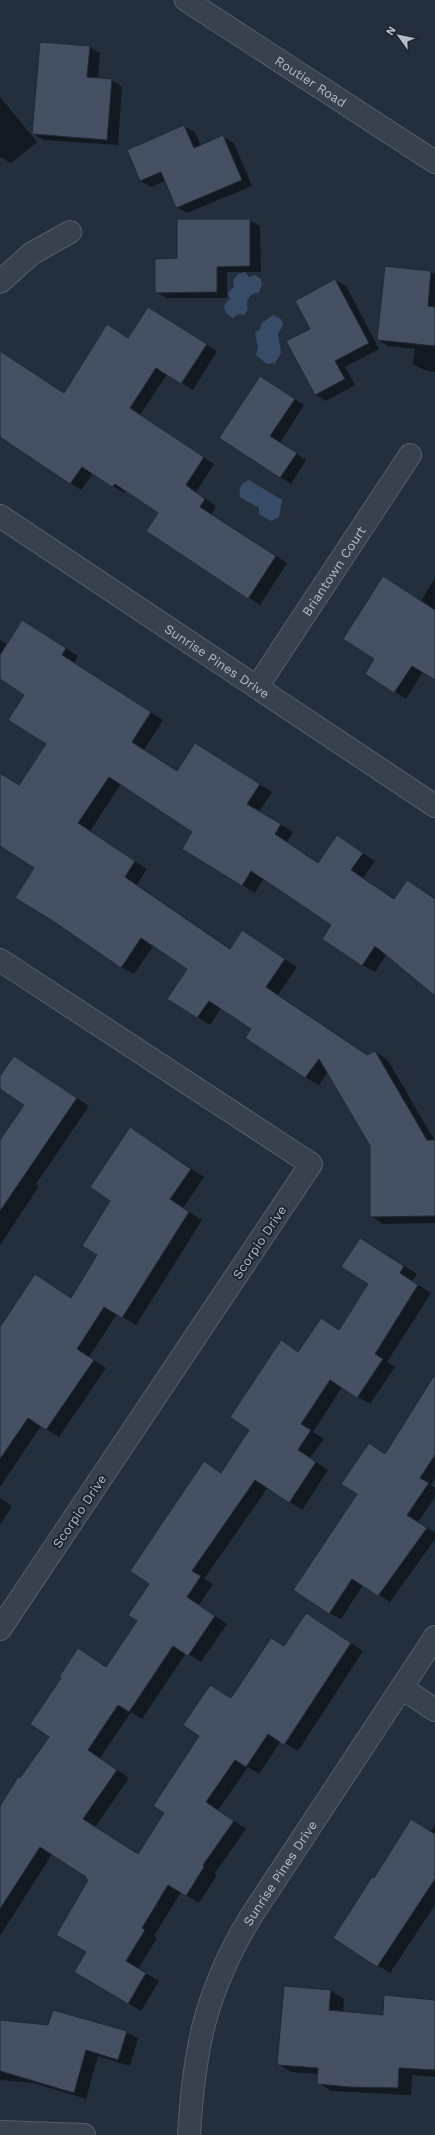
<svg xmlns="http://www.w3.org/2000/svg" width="435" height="2135" font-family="'Work Sans',sans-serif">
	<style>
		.water { fill: #394c67 }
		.shadow { fill: #0007 }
		.building { fill: #455162; stroke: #1f2835 }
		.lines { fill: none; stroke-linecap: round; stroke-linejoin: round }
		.minor-casing { stroke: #565f6c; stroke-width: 24 }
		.tertiary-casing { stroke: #565f6c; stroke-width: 24 }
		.minor { stroke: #38414e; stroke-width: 22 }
		.tertiary { stroke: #38414e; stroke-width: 22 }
		.labels { text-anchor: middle; stroke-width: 4; stroke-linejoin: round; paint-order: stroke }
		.street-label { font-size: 13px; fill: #b4bcc9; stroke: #1d2633 }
	</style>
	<rect width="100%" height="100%" fill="#242f3e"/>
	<!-- water -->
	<g class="water">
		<path d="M 245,272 L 249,277 L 255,275 L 261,279 L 262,285 L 259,292 C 249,294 245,300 248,310 L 244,315 L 238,314 L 233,318 L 226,313 L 224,306 L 230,298 L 228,294 L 230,290 L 234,287 L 233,280 L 238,274 Z"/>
		<path d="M 273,315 L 282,320 L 283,325 L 278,334 L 281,353 L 275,363 L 267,364 L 256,355 L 258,347 L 255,332 L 260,330 L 261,324 Z"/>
		<path d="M 249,480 L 282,500 L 279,517 L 271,521 L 259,514 L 259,508 L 240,497 C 239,487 240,484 249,480 Z"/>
	</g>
	<!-- shadow -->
	<g class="shadow">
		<path d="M 89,47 L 100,53 L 98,79 L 112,80 L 122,87 L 118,145 L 44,140 L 33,134 Z"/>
		<path d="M 0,97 L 37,142 L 11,163 L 0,157 Z"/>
		<path d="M 184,126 L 195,132 L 201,146 L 223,137 L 234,143 L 252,186 L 187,213 L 177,207 L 165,181 L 151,187 L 141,181 Z"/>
		<path d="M 249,220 L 260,226 L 261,272 L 227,272 L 227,298 L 167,298 L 156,292 L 178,259 Z"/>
		<path d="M 386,267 L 431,272 L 435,274 L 435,372 L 424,370 L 413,364 L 415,349 L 388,346 L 378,340 Z"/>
		<path d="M 335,280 L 346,286 L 379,349 L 345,367 L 355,385 L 326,401 L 316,395 L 287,342 L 311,329 Z"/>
		<path d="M 159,315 L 217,351 L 193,390 L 167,374 L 140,415 L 214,464 L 196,492 L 216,506 L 211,514 L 287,563 L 260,605 L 147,531 L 159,513 L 126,490 L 124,493 L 93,473 L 81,490 L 0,436 L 0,356 L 2,353 L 65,393 Z"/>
		<path d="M 260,377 L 304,405 L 280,443 L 306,460 L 291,484 L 220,438 Z"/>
		<path d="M 435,578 L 435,679 L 423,672 L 406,699 L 366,673 L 421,601 Z"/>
		<path d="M 35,629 L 78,656 L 74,663 L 163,720 L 144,750 L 177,771 L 207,752 L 272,792 L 259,812 L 293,832 L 287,842 L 319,863 L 337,836 L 375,861 L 363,878 L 395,899 L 407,881 L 435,898 L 435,994 L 387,954 L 375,972 L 362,965 L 333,924 L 264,878 L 255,893 L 242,885 L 193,832 L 121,784 L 90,831 L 147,869 L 137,885 L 231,949 L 243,931 L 297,967 L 278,995 L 368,1056 L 375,1052 L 387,1059 L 435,1141 L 435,1223 L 383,1224 L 371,1216 L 371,1146 L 328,1072 L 319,1085 L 306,1078 L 247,1038 L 253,1029 L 221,1008 L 210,1025 L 197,1017 L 189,969 L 154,945 L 134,974 L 121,967 L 36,868 L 0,845 L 0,773 L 20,786 L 47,744 L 26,694 L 0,678 L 0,640 L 8,645 Z"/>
		<path d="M 15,1057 L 89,1106 L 36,1184 L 39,1186 L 0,1245 L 0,1142 L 25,1104 L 0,1087 L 0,1078 Z"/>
		<path d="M 143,1136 L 204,1177 L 183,1208 L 202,1220 L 136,1325 L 117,1314 L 89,1357 L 106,1368 L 59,1437 L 41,1426 L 0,1487 L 0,1348 L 72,1299 L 98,1255 L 111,1200 Z"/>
		<path d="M 373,1246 L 417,1274 L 412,1281 L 431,1293 L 387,1362 L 395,1367 L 370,1404 L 342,1387 L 313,1432 L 324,1439 L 310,1458 L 328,1470 L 302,1510 L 268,1487 L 204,1579 L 213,1584 L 199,1605 L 227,1624 L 201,1662 L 186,1653 L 142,1719 L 131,1712 L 100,1758 L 129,1778 L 95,1827 L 139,1855 L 231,1699 L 285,1647 L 319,1622 L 363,1651 L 298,1751 L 281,1741 L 259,1774 L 248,1767 L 218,1810 L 246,1829 L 215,1873 L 217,1875 L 199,1903 L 181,1892 L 154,1936 L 157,1938 L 138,1969 L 159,1981 L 141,2011 L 76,1972 L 87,1952 L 90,1880 L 52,1854 L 0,1936 L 0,1808 L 50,1737 L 62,1678 L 78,1649 L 107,1667 L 138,1621 L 151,1583 L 204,1463 L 222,1473 L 251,1430 L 282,1342 L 299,1352 L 321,1319 L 340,1331 L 370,1284 Z"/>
		<path d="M 435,1384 L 435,1479 L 431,1485 L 435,1488 L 435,1497 L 418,1522 L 435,1533 L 435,1539 L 390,1602 L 363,1585 L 341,1619 L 329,1613 L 369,1444 L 386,1454 Z"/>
		<path d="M 0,1498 L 12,1506 L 0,1525 Z"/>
		<path d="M 435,1825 L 435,1905 L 390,1973 L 334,1938 L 374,1879 L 430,1832 Z"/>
		<path d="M 331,1991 L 344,1999 L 343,2012 L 384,2016 L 435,2001 L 435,2077 L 412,2075 L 411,2095 L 331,2091 L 318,2083 L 318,2074 L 291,2072 L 278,2064 Z"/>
		<path d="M 0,2021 L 126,2032 L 138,2038 L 130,2066 L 98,2056 L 86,2099 L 34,2083 L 0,2080 Z"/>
	</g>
	<!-- building -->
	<g class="building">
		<path d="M 40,42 L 90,46 L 87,77 L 112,79 L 107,140 L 32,134 Z"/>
		<path d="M 184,125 L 194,148 L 223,135 L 242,180 L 176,208 L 161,172 L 140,181 L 127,150 Z"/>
		<path d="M 177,219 L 250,219 L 250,266 L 217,267 L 217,292 L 155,293 L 155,259 L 177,258 Z"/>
		<path d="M 385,266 L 431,271 L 428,306 L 435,307 L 435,346 L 377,340 Z"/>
		<path d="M 335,279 L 369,343 L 335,361 L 345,379 L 315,395 L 286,341 L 310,329 L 295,301 Z"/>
		<path d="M 148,307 L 207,344 L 181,384 L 156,368 L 130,408 L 204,457 L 186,485 L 205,499 L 200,507 L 276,556 L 248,599 L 146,531 L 158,513 L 115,484 L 112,487 L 82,467 L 70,484 L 0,437 L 0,351 L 64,393 L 107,324 L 128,338 Z"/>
		<path d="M 260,376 L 295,399 L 270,436 L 297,453 L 280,478 L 219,438 Z"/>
		<path d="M 383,576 L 435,610 L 435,680 L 412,666 L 394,693 L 365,674 L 374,659 L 343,639 Z"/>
		<path d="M 22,620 L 66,648 L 62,655 L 151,712 L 132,742 L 177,771 L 195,743 L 260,784 L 247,804 L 281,824 L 275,834 L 318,863 L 337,835 L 363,853 L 351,870 L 394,899 L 407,880 L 435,899 L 435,996 L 375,946 L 362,966 L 322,939 L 331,925 L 251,871 L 242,886 L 182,849 L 192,832 L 109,777 L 78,823 L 135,861 L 125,877 L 230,949 L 242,930 L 285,959 L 266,987 L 367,1055 L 375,1051 L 427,1140 L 435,1140 L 435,1216 L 370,1217 L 370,1146 L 319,1059 L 305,1078 L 245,1038 L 251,1029 L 209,1001 L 197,1018 L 167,999 L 187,969 L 141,938 L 121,968 L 53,921 L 15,898 L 34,868 L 0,846 L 0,773 L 19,785 L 46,744 L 8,720 L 24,695 L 0,679 L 0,655 Z"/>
		<path d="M 14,1056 L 77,1098 L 0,1211 L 0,1140 L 24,1105 L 0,1089 L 0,1076 Z"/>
		<path d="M 130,1127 L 191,1169 L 170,1199 L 189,1212 L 122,1318 L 104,1307 L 77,1349 L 94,1360 L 46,1430 L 28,1418 L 0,1459 L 0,1327 L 35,1274 L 71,1298 L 97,1255 L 82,1246 L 110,1201 L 90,1187 Z"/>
		<path d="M 360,1238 L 404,1266 L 400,1273 L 418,1285 L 375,1354 L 383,1359 L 357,1398 L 330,1380 L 301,1424 L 311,1430 L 298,1450 L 316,1462 L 289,1503 L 255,1480 L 192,1571 L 201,1576 L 187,1597 L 215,1616 L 188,1656 L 173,1646 L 129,1712 L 118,1705 L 88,1750 L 117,1770 L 83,1819 L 138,1854 L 164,1813 L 153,1806 L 199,1736 L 183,1725 L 210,1685 L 231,1698 L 271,1638 L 284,1646 L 306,1613 L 351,1643 L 284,1745 L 268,1734 L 246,1767 L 235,1760 L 206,1802 L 234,1821 L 203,1865 L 204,1867 L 186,1896 L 168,1885 L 142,1928 L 145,1930 L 126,1961 L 146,1973 L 128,2004 L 74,1972 L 86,1952 L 56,1935 L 88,1880 L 85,1878 L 86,1877 L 40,1847 L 0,1909 L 0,1806 L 18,1777 L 20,1778 L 49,1737 L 30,1724 L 61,1678 L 59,1677 L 78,1648 L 106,1667 L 137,1621 L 128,1615 L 149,1584 L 130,1571 L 204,1461 L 221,1473 L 249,1430 L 230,1417 L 281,1340 L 298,1352 L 321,1318 L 339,1330 L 368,1284 L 341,1267 Z"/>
		<path d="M 435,1374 L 435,1455 L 420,1478 L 429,1483 L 407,1515 L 427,1528 L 378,1596 L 352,1579 L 329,1614 L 293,1590 L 357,1494 L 341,1484 L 369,1443 L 385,1454 Z"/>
		<path d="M 411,1819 L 435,1834 L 435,1879 L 377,1967 L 333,1938 L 372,1877 L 374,1878 Z"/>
		<path d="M 284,1986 L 331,1990 L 329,2010 L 383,2015 L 384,1995 L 435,2000 L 435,2070 L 399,2068 L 398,2088 L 350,2087 L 317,2084 L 318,2068 L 277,2065 Z"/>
		<path d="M 53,2010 L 127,2031 L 118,2060 L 86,2050 L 74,2093 L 0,2071 L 0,2020 L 48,2025 Z"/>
	</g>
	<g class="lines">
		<defs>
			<g id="minor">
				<path d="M 0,282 L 31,254 L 70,232"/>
				<path id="s1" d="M 0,516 L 435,806"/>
				<path id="s2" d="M 257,687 L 410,455"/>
				<path d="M 0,960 L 311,1164 L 0,1629"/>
				<path d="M 402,1688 L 435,1710"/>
				<path d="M 0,2132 L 84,2135"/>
				<path id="s3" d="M 189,2135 C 194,2049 205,1993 250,1918 L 435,1637"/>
			</g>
			<g id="tertiary">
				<path id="s4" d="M 186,0 L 435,162"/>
			</g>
		</defs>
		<!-- minor casing -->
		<use href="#minor" class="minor-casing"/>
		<!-- tertiary casing -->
		<use href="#tertiary" class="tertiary-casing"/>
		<!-- minor -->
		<use href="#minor" class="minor"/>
		<!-- tertiary -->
		<use href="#tertiary" class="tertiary"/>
	</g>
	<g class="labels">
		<!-- street labels -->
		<g class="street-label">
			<text dy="5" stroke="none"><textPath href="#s4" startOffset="149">Routier Road</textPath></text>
			<text dy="5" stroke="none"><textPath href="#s2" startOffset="139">Briantown Court</textPath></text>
			<text dy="5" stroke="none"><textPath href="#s1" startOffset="261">Sunrise Pines Drive</textPath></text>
			<text transform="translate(259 1242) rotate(-56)" y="5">Scorpio Drive</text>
			<text transform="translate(79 1511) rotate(-56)" y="5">Scorpio Drive</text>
			<text dy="5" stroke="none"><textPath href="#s3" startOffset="282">Sunrise Pines Drive</textPath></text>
		</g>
	</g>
	<!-- north arrow -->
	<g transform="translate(399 36) rotate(303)" stroke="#1d2633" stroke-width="3" paint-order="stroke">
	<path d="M0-3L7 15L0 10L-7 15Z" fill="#b4bcc9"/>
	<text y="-6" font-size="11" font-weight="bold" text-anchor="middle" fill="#b4bcc9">N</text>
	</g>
</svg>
